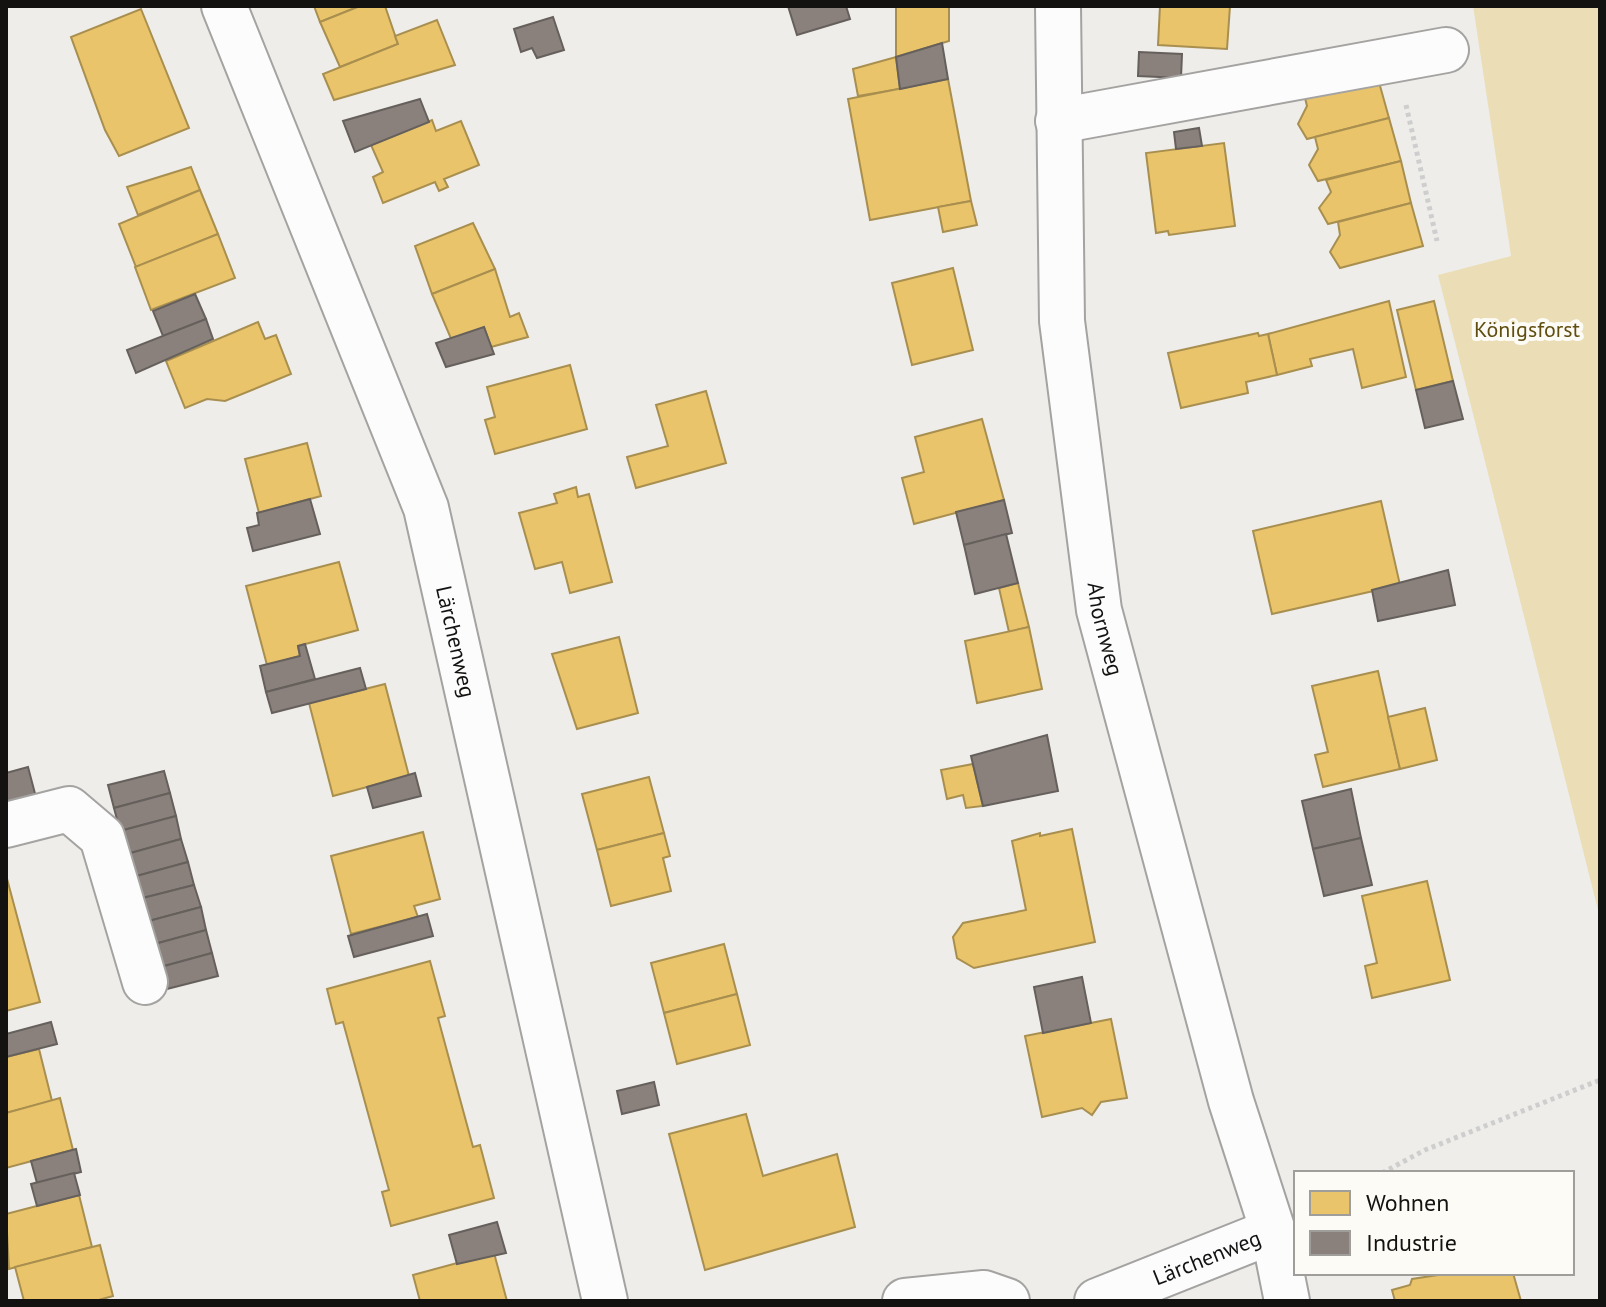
<svg xmlns="http://www.w3.org/2000/svg" width="1606" height="1307" font-family="'PT Sans',sans-serif">
	<style>
		.green { fill: #ebdeb7 }
		.homes { fill: #e9c46a; stroke: #a98f4f; stroke-width: 2 }
		.industry { fill: #8a817c; stroke: #66605c; stroke-width: 2 }
		.lines { fill: none; stroke-linecap: round; stroke-linejoin: round }
		.minor-casing { stroke: #a4a3a1; stroke-width: 48 }
		.path { stroke: #cecece; stroke-width: 5; stroke-dasharray: 4 4; stroke-linecap: butt }
		.minor { stroke: #fcfcfc; stroke-width: 44 }
		.labels { text-anchor: middle; stroke-width: 8; stroke-linejoin: round; paint-order: stroke }
		.park-label { font-size: 22px; fill: #604e11; stroke: #fdfbf6 }
		.street-label { font-size: 22px; fill: #131210; stroke: #fdfbf6 }
	</style>
	<rect width="100%" height="100%" fill="#eeedea"/>
	<!-- green -->
	<path class="green" d="M 1473,6 L 1600,6 L 1600,918 L 1438,275 L 1511,256 Z"/>
	<!-- homes -->
	<g class="homes">
		<path d="M 314,6 L 360,6 L 320,22 Z"/>
		<path d="M 360,6 L 385,6 L 398,44 L 340,67 L 320,22 Z"/>
		<path d="M 896,6 L 949,6 L 949,41 L 896,57 Z"/>
		<path d="M 1160,6 L 1230,6 L 1227,49 L 1158,45 Z"/>
		<path d="M 141,9 L 189,128 L 119,156 L 105,130 L 71,37 Z"/>
		<path d="M 437,20 L 455,65 L 334,100 L 323,74 L 398,44 L 395,36 Z"/>
		<path d="M 896,57 L 900,89 L 858,96 L 853,69 Z"/>
		<path d="M 1377,75 L 1389,118 L 1307,139 L 1298,124 L 1307,106 L 1304,94 Z"/>
		<path d="M 948,79 L 971,201 L 870,220 L 848,99 Z"/>
		<path d="M 1389,118 L 1401,161 L 1318,181 L 1309,165 L 1318,149 L 1315,137 Z"/>
		<path d="M 432,120 L 436,131 L 461,121 L 479,165 L 444,179 L 448,187 L 439,191 L 435,182 L 383,203 L 373,177 L 383,172 L 371,145 Z"/>
		<path d="M 1224,143 L 1235,226 L 1169,235 L 1168,231 L 1156,233 L 1146,153 Z"/>
		<path d="M 1401,161 L 1411,203 L 1328,224 L 1319,208 L 1331,192 L 1326,180 Z"/>
		<path d="M 191,167 L 200,190 L 138,215 L 127,187 Z"/>
		<path d="M 200,190 L 218,234 L 136,267 L 119,224 Z"/>
		<path d="M 971,201 L 977,225 L 943,232 L 938,207 Z"/>
		<path d="M 1411,203 L 1423,246 L 1340,268 L 1330,252 L 1340,235 L 1338,222 Z"/>
		<path d="M 473,223 L 495,269 L 432,294 L 415,246 Z"/>
		<path d="M 218,234 L 235,278 L 151,310 L 135,267 Z"/>
		<path d="M 953,268 L 973,350 L 912,365 L 892,283 Z"/>
		<path d="M 495,269 L 510,317 L 519,313 L 528,337 L 491,347 L 484,327 L 452,341 L 432,294 Z"/>
		<path d="M 1389,301 L 1406,377 L 1362,388 L 1353,349 L 1310,359 L 1312,366 L 1277,375 L 1268,334 Z"/>
		<path d="M 1434,301 L 1453,381 L 1416,390 L 1397,310 Z"/>
		<path d="M 258,322 L 265,339 L 276,335 L 291,374 L 225,401 L 207,399 L 185,408 L 166,361 Z"/>
		<path d="M 1258,333 L 1259,336 L 1268,334 L 1277,375 L 1246,382 L 1248,393 L 1181,408 L 1168,353 Z"/>
		<path d="M 570,365 L 587,429 L 495,454 L 485,420 L 495,417 L 487,387 Z"/>
		<path d="M 706,391 L 726,463 L 636,488 L 627,457 L 668,446 L 656,405 Z"/>
		<path d="M 982,419 L 1004,500 L 914,524 L 902,478 L 924,472 L 915,437 Z"/>
		<path d="M 307,443 L 321,496 L 259,513 L 245,459 Z"/>
		<path d="M 576,487 L 578,497 L 589,494 L 612,582 L 570,593 L 562,562 L 535,569 L 519,513 L 557,503 L 554,494 Z"/>
		<path d="M 1381,501 L 1400,585 L 1272,614 L 1253,531 Z"/>
		<path d="M 339,562 L 358,630 L 298,646 L 300,656 L 267,665 L 246,586 Z"/>
		<path d="M 1018,583 L 1029,627 L 1009,632 L 999,588 Z"/>
		<path d="M 1029,627 L 1042,689 L 977,703 L 965,641 Z"/>
		<path d="M 619,637 L 638,713 L 577,729 L 552,654 Z"/>
		<path d="M 1378,671 L 1400,769 L 1323,787 L 1315,755 L 1328,752 L 1312,686 Z"/>
		<path d="M 385,684 L 409,776 L 333,796 L 309,703 Z"/>
		<path d="M 1425,708 L 1437,760 L 1400,769 L 1388,717 Z"/>
		<path d="M 973,764 L 983,806 L 966,808 L 963,795 L 947,799 L 941,770 Z"/>
		<path d="M 649,777 L 664,833 L 597,850 L 582,794 Z"/>
		<path d="M 1072,829 L 1095,942 L 974,968 L 957,958 L 953,937 L 963,923 L 1026,910 L 1012,841 L 1040,833 L 1040,836 Z"/>
		<path d="M 423,832 L 440,899 L 414,906 L 418,917 L 351,934 L 331,856 Z"/>
		<path d="M 664,833 L 670,856 L 663,858 L 671,891 L 611,906 L 597,850 Z"/>
		<path d="M 6,875 L 40,1002 L 6,1011 Z"/>
		<path d="M 1427,881 L 1450,980 L 1372,998 L 1365,966 L 1377,963 L 1362,896 Z"/>
		<path d="M 724,944 L 737,994 L 664,1013 L 651,963 Z"/>
		<path d="M 430,961 L 445,1016 L 438,1018 L 473,1147 L 480,1145 L 494,1198 L 391,1226 L 382,1192 L 389,1190 L 343,1022 L 336,1024 L 327,989 Z"/>
		<path d="M 737,994 L 750,1045 L 677,1064 L 664,1013 Z"/>
		<path d="M 1111,1019 L 1127,1098 L 1101,1102 L 1092,1115 L 1082,1108 L 1042,1117 L 1025,1036 Z"/>
		<path d="M 39,1049 L 52,1101 L 6,1113 L 6,1057 Z"/>
		<path d="M 60,1098 L 73,1150 L 6,1168 L 6,1113 Z"/>
		<path d="M 746,1114 L 763,1176 L 837,1154 L 855,1227 L 705,1270 L 669,1134 Z"/>
		<path d="M 79,1195 L 92,1247 L 9,1269 L 6,1214 Z"/>
		<path d="M 100,1245 L 113,1296 L 95,1301 L 24,1301 L 15,1267 Z"/>
		<path d="M 494,1253 L 507,1301 L 420,1301 L 413,1275 Z"/>
		<path d="M 1451,1273 L 1513,1273 L 1521,1301 L 1395,1301 L 1392,1290 L 1410,1285 L 1412,1279 Z"/>
	</g>
	<!-- industry -->
	<g class="industry">
		<path d="M 788,6 L 846,6 L 850,19 L 797,35 Z"/>
		<path d="M 553,17 L 564,50 L 537,58 L 532,48 L 521,52 L 514,29 Z"/>
		<path d="M 942,43 L 948,79 L 900,89 L 896,57 Z"/>
		<path d="M 1139,52 L 1182,54 L 1181,78 L 1138,76 Z"/>
		<path d="M 420,99 L 429,122 L 355,152 L 343,121 Z"/>
		<path d="M 1199,128 L 1202,146 L 1176,149 L 1174,132 Z"/>
		<path d="M 195,294 L 206,319 L 163,336 L 153,311 Z"/>
		<path d="M 206,319 L 213,339 L 136,373 L 127,350 Z"/>
		<path d="M 484,327 L 494,354 L 446,367 L 436,343 Z"/>
		<path d="M 1453,381 L 1463,419 L 1425,428 L 1416,390 Z"/>
		<path d="M 310,499 L 320,534 L 253,551 L 247,528 L 259,525 L 257,513 Z"/>
		<path d="M 1004,500 L 1012,533 L 964,545 L 956,512 Z"/>
		<path d="M 1006,534 L 1018,583 L 975,594 L 964,545 Z"/>
		<path d="M 1448,570 L 1455,605 L 1378,621 L 1372,590 Z"/>
		<path d="M 305,644 L 315,679 L 266,692 L 260,666 L 300,656 L 298,646 Z"/>
		<path d="M 360,668 L 366,689 L 272,713 L 266,692 Z"/>
		<path d="M 1047,735 L 1058,791 L 983,806 L 971,756 Z"/>
		<path d="M 28,767 L 38,805 L 6,813 L 6,773 Z"/>
		<path d="M 164,771 L 170,793 L 114,808 L 108,785 Z"/>
		<path d="M 415,773 L 421,796 L 373,808 L 367,787 Z"/>
		<path d="M 1351,789 L 1361,838 L 1313,849 L 1302,801 Z"/>
		<path d="M 170,793 L 176,816 L 120,831 L 114,808 Z"/>
		<path d="M 176,816 L 181,839 L 127,854 L 120,831 Z"/>
		<path d="M 1361,838 L 1372,885 L 1324,896 L 1313,849 Z"/>
		<path d="M 181,839 L 188,862 L 133,877 L 127,854 Z"/>
		<path d="M 188,862 L 194,885 L 139,899 L 133,877 Z"/>
		<path d="M 194,885 L 201,907 L 145,922 L 139,899 Z"/>
		<path d="M 201,907 L 206,930 L 151,945 L 145,922 Z"/>
		<path d="M 427,914 L 433,936 L 354,957 L 348,936 Z"/>
		<path d="M 206,930 L 212,953 L 157,968 L 151,945 Z"/>
		<path d="M 212,953 L 218,976 L 163,990 L 157,968 Z"/>
		<path d="M 1082,977 L 1091,1023 L 1043,1033 L 1034,987 Z"/>
		<path d="M 51,1022 L 57,1044 L 6,1057 L 6,1034 Z"/>
		<path d="M 654,1082 L 659,1105 L 622,1114 L 617,1091 Z"/>
		<path d="M 76,1149 L 81,1172 L 37,1183 L 31,1161 Z"/>
		<path d="M 74,1173 L 80,1195 L 37,1206 L 31,1184 Z"/>
		<path d="M 497,1222 L 506,1253 L 457,1264 L 449,1235 Z"/>
	</g>
	<g class="lines">
		<defs>
			<g id="minor">
				<path id="s1" d="M 224,6 L 426,508 L 605,1301"/>
				<path id="s2" d="M 1058,6 L 1062,321 L 1099,610 L 1231,1101 L 1273,1231 L 1287,1301"/>
				<path d="M 1058,121 L 1446,50"/>
				<path d="M 6,825 L 69,809 L 102,837 L 145,982"/>
				<path d="M 905,1301 L 984,1293 L 1007,1301"/>
				<path id="s3" d="M 1097,1301 L 1273,1231"/>
			</g>
		</defs>
		<!-- minor casing -->
		<use href="#minor" class="minor-casing"/>
		<!-- path -->
		<g class="path">
			<path d="M 1406,105 L 1437,241"/>
			<path d="M 1382,1173 L 1425,1150 L 1600,1080"/>
		</g>
		<!-- minor -->
		<use href="#minor" class="minor"/>
	</g>
	<g class="labels">
		<!-- park labels -->
		<g class="park-label">
			<text x="1527" y="337">Königsforst</text>
		</g>
		<!-- street labels -->
		<g class="street-label">
			<text dy="8" stroke="none"><textPath href="#s2" startOffset="626">Ahornweg</textPath></text>
			<text dy="8" stroke="none"><textPath href="#s1" startOffset="678">Lärchenweg</textPath></text>
			<text dy="8" stroke="none"><textPath href="#s3" startOffset="118">Lärchenweg</textPath></text>
		</g>
	</g>
	<!-- border -->
	<rect width="1606" height="1307" fill="none" stroke="#131210" stroke-width="16"/>
	<!-- legend -->
	<rect x="1294" y="1171" width="280" height="104" fill="#fdfbf6" stroke="#9f9e9a" stroke-width="2"/>
	<rect x="1310" y="1191" width="40" height="24" fill="#e9c46a" stroke="#9f9e9a" stroke-width="2"/>
	<text x="1366" y="1211" font-size="24" fill="#131210">Wohnen</text>
	<rect x="1310" y="1231" width="40" height="24" fill="#8a817c" stroke="#9f9e9a" stroke-width="2"/>
	<text x="1366" y="1251" font-size="24" fill="#131210">Industrie</text>
</svg>
